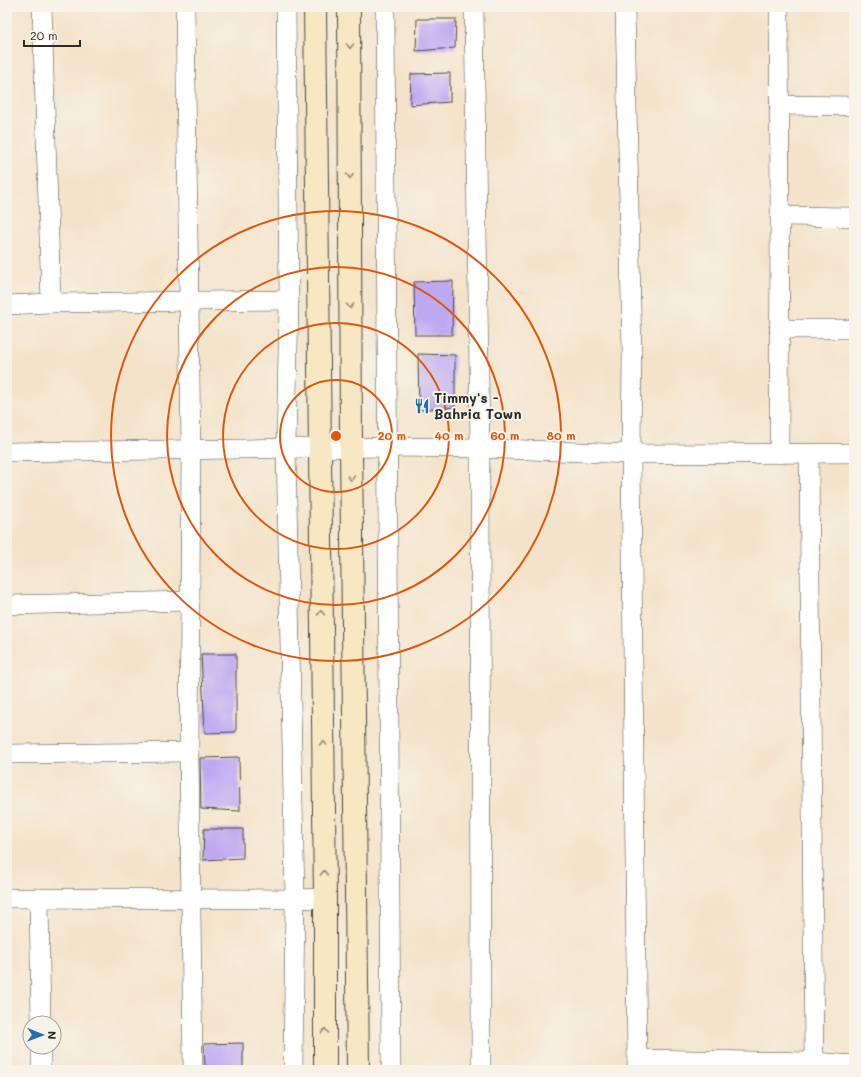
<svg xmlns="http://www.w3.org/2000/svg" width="861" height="1077" font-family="Mali,sans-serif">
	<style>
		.building { fill: #bda9f2 }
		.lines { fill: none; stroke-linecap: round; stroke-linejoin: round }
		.street-casing { stroke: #494743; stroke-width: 20 }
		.secondary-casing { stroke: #494743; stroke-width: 24 }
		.street { stroke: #fff; stroke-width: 19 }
		.secondary { stroke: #f7e8c3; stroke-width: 22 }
		.oneway { stroke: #918a77 }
		.ring { fill: none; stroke: #df570e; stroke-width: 2 }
		.labels { text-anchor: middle; stroke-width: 4; stroke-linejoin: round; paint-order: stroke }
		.poi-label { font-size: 14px; font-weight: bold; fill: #2b2b2b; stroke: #f7f3e8; text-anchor: start }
		.centre { fill: #df570e; stroke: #f7f3e8; stroke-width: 2 }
		.ring-label { font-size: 12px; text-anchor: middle; font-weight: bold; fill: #df570e; stroke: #f7f3e8; stroke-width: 4; stroke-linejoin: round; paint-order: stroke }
	</style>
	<rect width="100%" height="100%" fill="#f7f3e8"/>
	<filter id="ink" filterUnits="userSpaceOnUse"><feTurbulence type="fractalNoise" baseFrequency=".025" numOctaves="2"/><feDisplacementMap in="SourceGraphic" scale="8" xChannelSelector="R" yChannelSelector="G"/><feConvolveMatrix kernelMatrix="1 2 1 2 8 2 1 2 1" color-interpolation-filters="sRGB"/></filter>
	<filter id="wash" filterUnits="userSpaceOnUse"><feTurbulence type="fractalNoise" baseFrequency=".012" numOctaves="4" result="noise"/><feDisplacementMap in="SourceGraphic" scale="16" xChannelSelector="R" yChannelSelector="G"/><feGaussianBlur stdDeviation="0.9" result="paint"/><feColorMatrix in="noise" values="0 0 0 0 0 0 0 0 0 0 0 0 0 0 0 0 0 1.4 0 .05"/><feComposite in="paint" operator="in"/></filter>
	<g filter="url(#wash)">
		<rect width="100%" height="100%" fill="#f4e3ca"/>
		<g id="blocks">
			<!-- building -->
			<g class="building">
				<path d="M 417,19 L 456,19 L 455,48 L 416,51 Z"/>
				<path d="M 450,73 L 450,102 L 410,105 L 411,74 Z"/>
				<path d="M 453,281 L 452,335 L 415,335 L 414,282 Z"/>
				<path d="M 418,354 L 455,355 L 455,407 L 419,410 Z"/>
				<path d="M 201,654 L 236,654 L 236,732 L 205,733 Z"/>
				<path d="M 239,757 L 240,811 L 201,809 L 200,758 Z"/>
				<path d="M 204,829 L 243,829 L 243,858 L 203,860 Z"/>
				<path d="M 243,1043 L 243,1070 L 205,1070 L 204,1044 Z"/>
			</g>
		</g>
	</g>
	<g filter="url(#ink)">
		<use href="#blocks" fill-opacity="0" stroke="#494743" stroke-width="1"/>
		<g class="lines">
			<defs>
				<g id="street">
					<path d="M 42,7 L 51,303"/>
					<path d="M 185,7 L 191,449 L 189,752 L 193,1070"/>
					<path d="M 286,7 L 289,300 L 286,448 L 295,899 L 293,1070"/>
					<path d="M 385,7 L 391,1070"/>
					<path d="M 474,7 L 480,448 L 481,1070"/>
					<path d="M 625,7 L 632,353 L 631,454 L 637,1070"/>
					<path d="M 779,7 L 780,216 L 779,454"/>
					<path d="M 779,105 L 854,106"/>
					<path d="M 780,216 L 854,217"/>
					<path d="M 7,305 L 51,303 L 289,300"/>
					<path d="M 779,329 L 854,329"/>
					<path d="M 7,452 L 388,447 L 480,448 L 631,454 L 854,453"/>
					<path d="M 809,454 L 814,1062"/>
					<path d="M 7,605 L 190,601"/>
					<path d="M 7,754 L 189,752"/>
					<path d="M 7,898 L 295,899 L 325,898"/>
					<path d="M 39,898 L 41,1023"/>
					<path d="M 41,1047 L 41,1070"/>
					<path d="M 637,1059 L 814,1062 L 854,1065"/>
				</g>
				<g id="secondary">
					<path d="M 315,7 L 325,898 L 325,1070"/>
					<path d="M 349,7 L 351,447 L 358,1070"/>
				</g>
			</defs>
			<!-- street casing -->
			<use href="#street" class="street-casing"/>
			<!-- secondary casing -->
			<use href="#secondary" class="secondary-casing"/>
			<!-- street -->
			<use href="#street" class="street"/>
			<!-- secondary -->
			<use href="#secondary" class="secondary"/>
		</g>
		<!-- one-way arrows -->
		<defs><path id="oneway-chevron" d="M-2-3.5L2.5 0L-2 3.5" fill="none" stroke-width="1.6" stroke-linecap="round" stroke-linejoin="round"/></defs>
		<g class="oneway">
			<use href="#oneway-chevron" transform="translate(350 46) rotate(90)"/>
			<use href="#oneway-chevron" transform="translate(350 176) rotate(90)"/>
			<use href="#oneway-chevron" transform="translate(350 306) rotate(90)"/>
			<use href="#oneway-chevron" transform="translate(351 478) rotate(89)"/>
			<use href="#oneway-chevron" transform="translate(321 613) rotate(-91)"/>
			<use href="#oneway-chevron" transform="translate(323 743) rotate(-91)"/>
			<use href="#oneway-chevron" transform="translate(324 873) rotate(-91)"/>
			<use href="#oneway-chevron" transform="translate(325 1031) rotate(-90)"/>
		</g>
	</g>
	<!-- distance rings -->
	<g class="ring">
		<circle cx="336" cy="436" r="56"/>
		<circle cx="336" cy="436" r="113"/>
		<circle cx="336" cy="436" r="169"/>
		<circle cx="336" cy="436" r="225"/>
	</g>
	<!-- icons -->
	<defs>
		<symbol id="restaurant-bare" viewBox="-9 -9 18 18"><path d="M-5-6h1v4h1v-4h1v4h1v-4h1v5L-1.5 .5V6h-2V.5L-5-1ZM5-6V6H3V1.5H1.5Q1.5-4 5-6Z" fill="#1f6fb2" stroke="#f7f3e8" stroke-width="2.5" paint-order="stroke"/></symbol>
	</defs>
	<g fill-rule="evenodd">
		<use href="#restaurant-bare" x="411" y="395" width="22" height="22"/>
	</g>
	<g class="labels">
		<!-- poi labels -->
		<g class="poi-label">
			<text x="434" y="403">Timmy's -<tspan x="434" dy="16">Bahria Town</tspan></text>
		</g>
	</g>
	<circle cx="336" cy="436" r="6" class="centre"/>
	<g class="ring-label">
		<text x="392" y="440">20 m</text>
		<text x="449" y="440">40 m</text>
		<text x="505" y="440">60 m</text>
		<text x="561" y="440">80 m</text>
	</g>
	<!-- margin -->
	<rect width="861" height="1077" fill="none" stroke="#f7f3e8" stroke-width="24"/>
	<!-- north arrow -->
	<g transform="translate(42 1035) rotate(91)"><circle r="19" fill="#f7f3e8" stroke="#a5a39c"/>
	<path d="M0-3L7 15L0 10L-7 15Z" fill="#1f6fb2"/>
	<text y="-6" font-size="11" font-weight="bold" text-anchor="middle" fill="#2b2b2b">N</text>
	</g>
	<!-- scale -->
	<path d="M24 40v6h56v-6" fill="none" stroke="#2b2b2b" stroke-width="2"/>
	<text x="30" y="40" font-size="12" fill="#2b2b2b" stroke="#f7f3e8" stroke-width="3" paint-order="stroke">20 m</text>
</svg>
